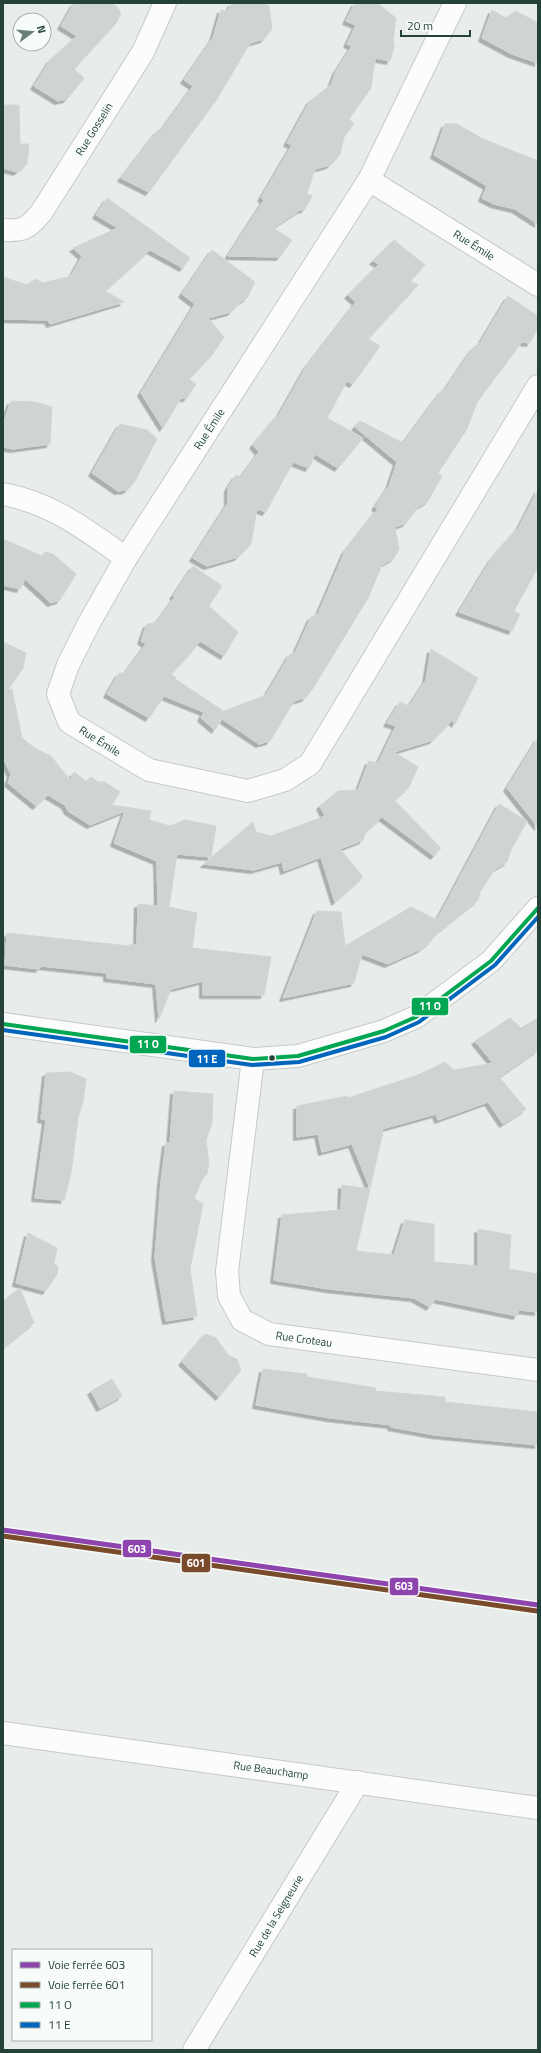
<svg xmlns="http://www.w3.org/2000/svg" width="541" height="2053" font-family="'Titillium Web',sans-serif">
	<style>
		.building { fill: #cfd4d2; stroke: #d1d6d4; filter: url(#shadow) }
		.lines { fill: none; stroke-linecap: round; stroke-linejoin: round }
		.street-casing { stroke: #c5cac8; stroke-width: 24 }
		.street { stroke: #fcfcfc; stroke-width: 22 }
		.bus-1-casing { stroke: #f7fbf9; stroke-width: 7 }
		.bus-2-casing { stroke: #f7fbf9; stroke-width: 7 }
		.bus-1 { stroke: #00a651; stroke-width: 4 }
		.bus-2 { stroke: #0065bd; stroke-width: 4 }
		.rail-1-casing { stroke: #f7fbf9; stroke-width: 8 }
		.rail-2-casing { stroke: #f7fbf9; stroke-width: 8 }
		.rail-1 { stroke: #8e44ad; stroke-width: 5 }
		.rail-2 { stroke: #7a4b2a; stroke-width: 5 }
		.bus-dot { fill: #24423a; stroke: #f7fbf9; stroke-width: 1.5 }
		.labels { text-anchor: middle; stroke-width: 3; stroke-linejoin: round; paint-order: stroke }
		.street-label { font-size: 11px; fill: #24423a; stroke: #f7fbf9 }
		.line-badge { stroke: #f7fbf9; stroke-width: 1.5 }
		.badge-label { font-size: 11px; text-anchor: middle; font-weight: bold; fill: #fff }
	</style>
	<defs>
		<filter id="shadow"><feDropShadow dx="-3.5" dy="3.5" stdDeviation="0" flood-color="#0004"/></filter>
	</defs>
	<rect width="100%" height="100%" fill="#e8edeb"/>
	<!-- building -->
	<g class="building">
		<path d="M 74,3 L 110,3 L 116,6 L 121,13 L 117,22 L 74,69 L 84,78 L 67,99 L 58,101 L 34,86 L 50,60 L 77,36 L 61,26 Z"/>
		<path d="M 232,3 L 263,3 L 269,6 L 272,29 L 264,39 L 250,43 L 217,99 L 149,192 L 121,178 L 158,130 L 160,132 L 193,86 L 184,80 L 213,38 L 221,10 L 228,11 Z"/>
		<path d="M 355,3 L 377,3 L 396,18 L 393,40 L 394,47 L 390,61 L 375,58 L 371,88 L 349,119 L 354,124 L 344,137 L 340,155 L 330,165 L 315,169 L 307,194 L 312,196 L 305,209 L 300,210 L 273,228 L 292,240 L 280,257 L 228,256 L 264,200 L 261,198 L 292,145 L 287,143 L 310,101 L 331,85 L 336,71 L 352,46 L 347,44 L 356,25 L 346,21 Z"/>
		<path d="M 492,10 L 506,18 L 516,11 L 538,23 L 538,63 L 512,54 L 482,38 Z"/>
		<path d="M 3,105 L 19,105 L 20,144 L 29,144 L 27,164 L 17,172 L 3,168 Z"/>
		<path d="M 445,124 L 457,124 L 483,139 L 538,161 L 538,224 L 515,209 L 494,204 L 482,198 L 487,186 L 434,155 Z"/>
		<path d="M 107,198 L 190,258 L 183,268 L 150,250 L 105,291 L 124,302 L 50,324 L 48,320 L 3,319 L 3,277 L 27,285 L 35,279 L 43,283 L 71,276 L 82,256 L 73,248 L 118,228 L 96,215 Z"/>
		<path d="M 394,240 L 425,265 L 410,281 L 418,285 L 368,339 L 380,346 L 353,384 L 347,381 L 327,418 L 363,438 L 338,468 L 315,454 L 309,468 L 293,462 L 266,512 L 257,509 L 251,544 L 238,557 L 207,566 L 193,558 L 228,503 L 228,488 L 236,475 L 241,477 L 259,452 L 253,445 L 280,413 L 306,367 L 356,302 L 348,295 L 379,264 L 373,261 Z"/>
		<path d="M 212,250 L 255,282 L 247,298 L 240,302 L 231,312 L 208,318 L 224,337 L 212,355 L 189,379 L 196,384 L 187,398 L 181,398 L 163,428 L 141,393 L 195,304 L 182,294 Z"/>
		<path d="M 508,296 L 538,316 L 538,327 L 530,343 L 522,342 L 477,402 L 467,429 L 438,473 L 442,476 L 428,501 L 418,507 L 406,523 L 395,527 L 399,549 L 394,558 L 382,565 L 368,598 L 312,690 L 305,698 L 294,701 L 270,741 L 259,744 L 222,719 L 215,730 L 201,718 L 204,712 L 164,696 L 149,718 L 107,694 L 119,673 L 125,673 L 146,644 L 141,641 L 147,624 L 156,623 L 175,597 L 173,596 L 193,566 L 222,586 L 209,606 L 238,632 L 224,656 L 200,641 L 191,653 L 171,674 L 176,678 L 175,679 L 222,710 L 222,712 L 266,695 L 290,654 L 295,653 L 311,617 L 318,614 L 345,551 L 378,509 L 375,507 L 389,486 L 397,462 L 355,427 L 360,421 L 403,443 L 442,390 L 444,391 L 473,348 L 480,343 Z"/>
		<path d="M 11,401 L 35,402 L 52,407 L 50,444 L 13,449 L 3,447 L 3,424 Z"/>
		<path d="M 120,424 L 147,430 L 157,439 L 135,481 L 127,490 L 118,491 L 92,473 Z"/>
		<path d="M 538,490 L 538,567 L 514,611 L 520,614 L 512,631 L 459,612 L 492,558 L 519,527 Z"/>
		<path d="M 3,539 L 42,556 L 45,552 L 53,554 L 76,574 L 60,600 L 51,603 L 25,579 L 20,589 L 3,585 Z"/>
		<path d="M 3,642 L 26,653 L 23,668 L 8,690 L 12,689 L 22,738 L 36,749 L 51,756 L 70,780 L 74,772 L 86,781 L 91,777 L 98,782 L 105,782 L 120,792 L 112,805 L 151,811 L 149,820 L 170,826 L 185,820 L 216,826 L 211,857 L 177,854 L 169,907 L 197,913 L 192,948 L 271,957 L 264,995 L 203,995 L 203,981 L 171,989 L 159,1019 L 156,984 L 107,978 L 107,973 L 41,966 L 39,969 L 5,965 L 7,933 L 129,946 L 130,944 L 137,945 L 138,904 L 158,906 L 157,861 L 114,843 L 125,811 L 90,825 L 68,811 L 65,805 L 48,795 L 36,806 L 8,783 L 11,774 L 3,758 Z"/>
		<path d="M 431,649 L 478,678 L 455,724 L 452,721 L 433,740 L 394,752 L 418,767 L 409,787 L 394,800 L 441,848 L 434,856 L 382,817 L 365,833 L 363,840 L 340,849 L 363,877 L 335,902 L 321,857 L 284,871 L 282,862 L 254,870 L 204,864 L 253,822 L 256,832 L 271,836 L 325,816 L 320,806 L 338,791 L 358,790 L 369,761 L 378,763 L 396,726 L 387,723 L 400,702 L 409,706 L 426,680 Z"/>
		<path d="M 538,738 L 538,827 L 507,788 Z"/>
		<path d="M 499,804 L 527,821 L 511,850 L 507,862 L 495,869 L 480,892 L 478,900 L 437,933 L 430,942 L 421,949 L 388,964 L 362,954 L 354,983 L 283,998 L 317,911 L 341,912 L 345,946 L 411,907 L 437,920 Z"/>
		<path d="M 510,1018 L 521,1028 L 538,1018 L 538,1050 L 499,1077 L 526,1109 L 503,1124 L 488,1102 L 438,1120 L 436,1114 L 382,1129 L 383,1132 L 370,1188 L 352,1144 L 322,1152 L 318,1134 L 297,1137 L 297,1106 L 347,1096 L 348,1098 L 418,1075 L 445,1062 L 454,1070 L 493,1063 L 475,1041 Z"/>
		<path d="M 70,1072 L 86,1079 L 83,1102 L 78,1118 L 71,1173 L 64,1200 L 35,1198 L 46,1120 L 41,1119 L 46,1073 Z"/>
		<path d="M 174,1091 L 213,1094 L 212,1123 L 206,1140 L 209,1164 L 207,1174 L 203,1178 L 194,1198 L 203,1204 L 190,1269 L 197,1316 L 166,1321 L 155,1258 L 161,1182 L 166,1143 L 170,1143 Z"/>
		<path d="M 342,1185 L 370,1189 L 356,1251 L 394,1255 L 405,1220 L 434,1224 L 434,1262 L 478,1266 L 478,1229 L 511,1235 L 509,1269 L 538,1274 L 538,1312 L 519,1310 L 517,1316 L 435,1299 L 430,1307 L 414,1298 L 329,1289 L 274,1280 L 282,1215 L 341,1210 Z"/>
		<path d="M 28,1233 L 57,1248 L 54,1263 L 58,1267 L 57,1274 L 46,1291 L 16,1283 Z"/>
		<path d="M 20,1288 L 34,1323 L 3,1348 L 3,1301 Z"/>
		<path d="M 205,1334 L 216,1338 L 229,1356 L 237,1359 L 241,1370 L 219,1397 L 182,1362 Z"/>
		<path d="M 263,1369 L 307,1374 L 307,1377 L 376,1388 L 375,1391 L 445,1397 L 445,1402 L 538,1412 L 538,1445 L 435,1435 L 391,1427 L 392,1425 L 330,1418 L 256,1405 Z"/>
		<path d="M 112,1379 L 122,1396 L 100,1408 L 91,1391 Z"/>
	</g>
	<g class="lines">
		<defs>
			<g id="street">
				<path d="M 455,3 L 369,180 L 126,558 L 89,623 L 68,665 L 58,694 L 69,722 L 149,770 L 248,791 L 285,780 L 310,764 L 538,386"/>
				<path d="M 369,180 L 538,285"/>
				<path d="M 3,230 C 24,231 27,229 41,213 L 143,52 L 165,3"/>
				<path d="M 3,494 C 52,503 86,530 126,558"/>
				<path d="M 3,1024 L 253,1059 L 298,1056 L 384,1031 L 416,1017 L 491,961 L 538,908"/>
				<path d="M 253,1059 L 227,1271 L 229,1296 L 242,1320 L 269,1334 L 538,1370"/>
				<path d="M 3,1733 L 538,1808"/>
				<path d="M 194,2050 L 358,1782"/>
			</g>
		</defs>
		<!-- street casing -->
		<use href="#street" class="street-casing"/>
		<!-- street -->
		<use href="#street" class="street"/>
		<defs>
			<path id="bus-1" d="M 3,1024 L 253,1059 L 298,1056 L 384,1031 L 416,1017 L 491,961 L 538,908"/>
			<path id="bus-2" d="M 3,1030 L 252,1065 L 299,1062 L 386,1037 L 419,1022 L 495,965 L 538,917"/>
		</defs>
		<!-- bus-1 casing -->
		<use href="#bus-1" class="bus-1-casing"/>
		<!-- bus-2 casing -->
		<use href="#bus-2" class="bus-2-casing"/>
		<!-- bus-1 -->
		<use href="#bus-1" class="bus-1"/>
		<!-- bus-2 -->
		<use href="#bus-2" class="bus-2"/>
		<defs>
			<path id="rail-1" d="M 3,1530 L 538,1605"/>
			<path id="rail-2" d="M 3,1536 L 537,1611"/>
		</defs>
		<!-- rail-1 casing -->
		<use href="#rail-1" class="rail-1-casing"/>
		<!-- rail-2 casing -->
		<use href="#rail-2" class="rail-2-casing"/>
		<!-- rail-1 -->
		<use href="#rail-1" class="rail-1"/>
		<!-- rail-2 -->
		<use href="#rail-2" class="rail-2"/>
	</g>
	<!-- markers -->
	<circle class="bus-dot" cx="272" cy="1058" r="3.5"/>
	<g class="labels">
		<!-- street labels -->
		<g class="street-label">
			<text transform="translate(94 129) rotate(-58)" y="4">Rue Gosselin</text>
			<text transform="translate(474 245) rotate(32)" y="4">Rue Émile</text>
			<text transform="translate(209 429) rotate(-57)" y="4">Rue Émile</text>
			<text transform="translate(100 741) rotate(32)" y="4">Rue Émile</text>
			<text transform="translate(304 1339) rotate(8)" y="4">Rue Croteau</text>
			<text transform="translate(271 1770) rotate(8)" y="4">Rue Beauchamp</text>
			<text transform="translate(276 1916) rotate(-59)" y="4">Rue de la Seigneurie</text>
		</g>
	</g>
	<g class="line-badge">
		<rect x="411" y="997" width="38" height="19" rx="4" fill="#00a651"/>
		<rect x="129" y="1035" width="38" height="19" rx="4" fill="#00a651"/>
		<rect x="188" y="1049" width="38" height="19" rx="4" fill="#0065bd"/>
		<rect x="122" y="1539" width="30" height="19" rx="4" fill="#8e44ad"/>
		<rect x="181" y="1553" width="30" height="20" rx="4" fill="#7a4b2a"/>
		<rect x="389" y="1577" width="30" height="19" rx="4" fill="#8e44ad"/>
	</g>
	<g class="badge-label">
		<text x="430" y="1010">11 O</text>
		<text x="148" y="1048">11 O</text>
		<text x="207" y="1063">11 E</text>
		<text x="137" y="1553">603</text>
		<text x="196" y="1567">601</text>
		<text x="404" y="1590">603</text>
	</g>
	<!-- border -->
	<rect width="541" height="2053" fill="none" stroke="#24423a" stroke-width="8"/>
	<!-- legend -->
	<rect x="12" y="1949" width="140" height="92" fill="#f7fbf9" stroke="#a3b1ad"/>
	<rect x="20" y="1962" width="20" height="6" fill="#8e44ad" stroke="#a3b1ad"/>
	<text x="48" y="1969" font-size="12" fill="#24423a">Voie ferrée 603</text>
	<rect x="20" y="1982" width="20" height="6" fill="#7a4b2a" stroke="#a3b1ad"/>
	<text x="48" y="1989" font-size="12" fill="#24423a">Voie ferrée 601</text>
	<rect x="20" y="2002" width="20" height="6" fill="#00a651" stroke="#a3b1ad"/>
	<text x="48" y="2009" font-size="12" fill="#24423a">11 O</text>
	<rect x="20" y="2022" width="20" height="6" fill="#0065bd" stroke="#a3b1ad"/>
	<text x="48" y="2029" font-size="12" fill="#24423a">11 E</text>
	<!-- north arrow -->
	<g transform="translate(32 32) rotate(74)"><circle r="19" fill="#f7fbf9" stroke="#a3b1ad"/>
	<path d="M0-3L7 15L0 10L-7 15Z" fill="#697e78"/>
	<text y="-6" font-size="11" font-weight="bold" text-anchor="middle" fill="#24423a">N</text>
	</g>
	<!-- scale -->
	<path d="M401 30v6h69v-6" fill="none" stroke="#24423a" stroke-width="2"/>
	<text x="407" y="30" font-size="12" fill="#24423a" stroke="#f7fbf9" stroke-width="3" paint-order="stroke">20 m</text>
</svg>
